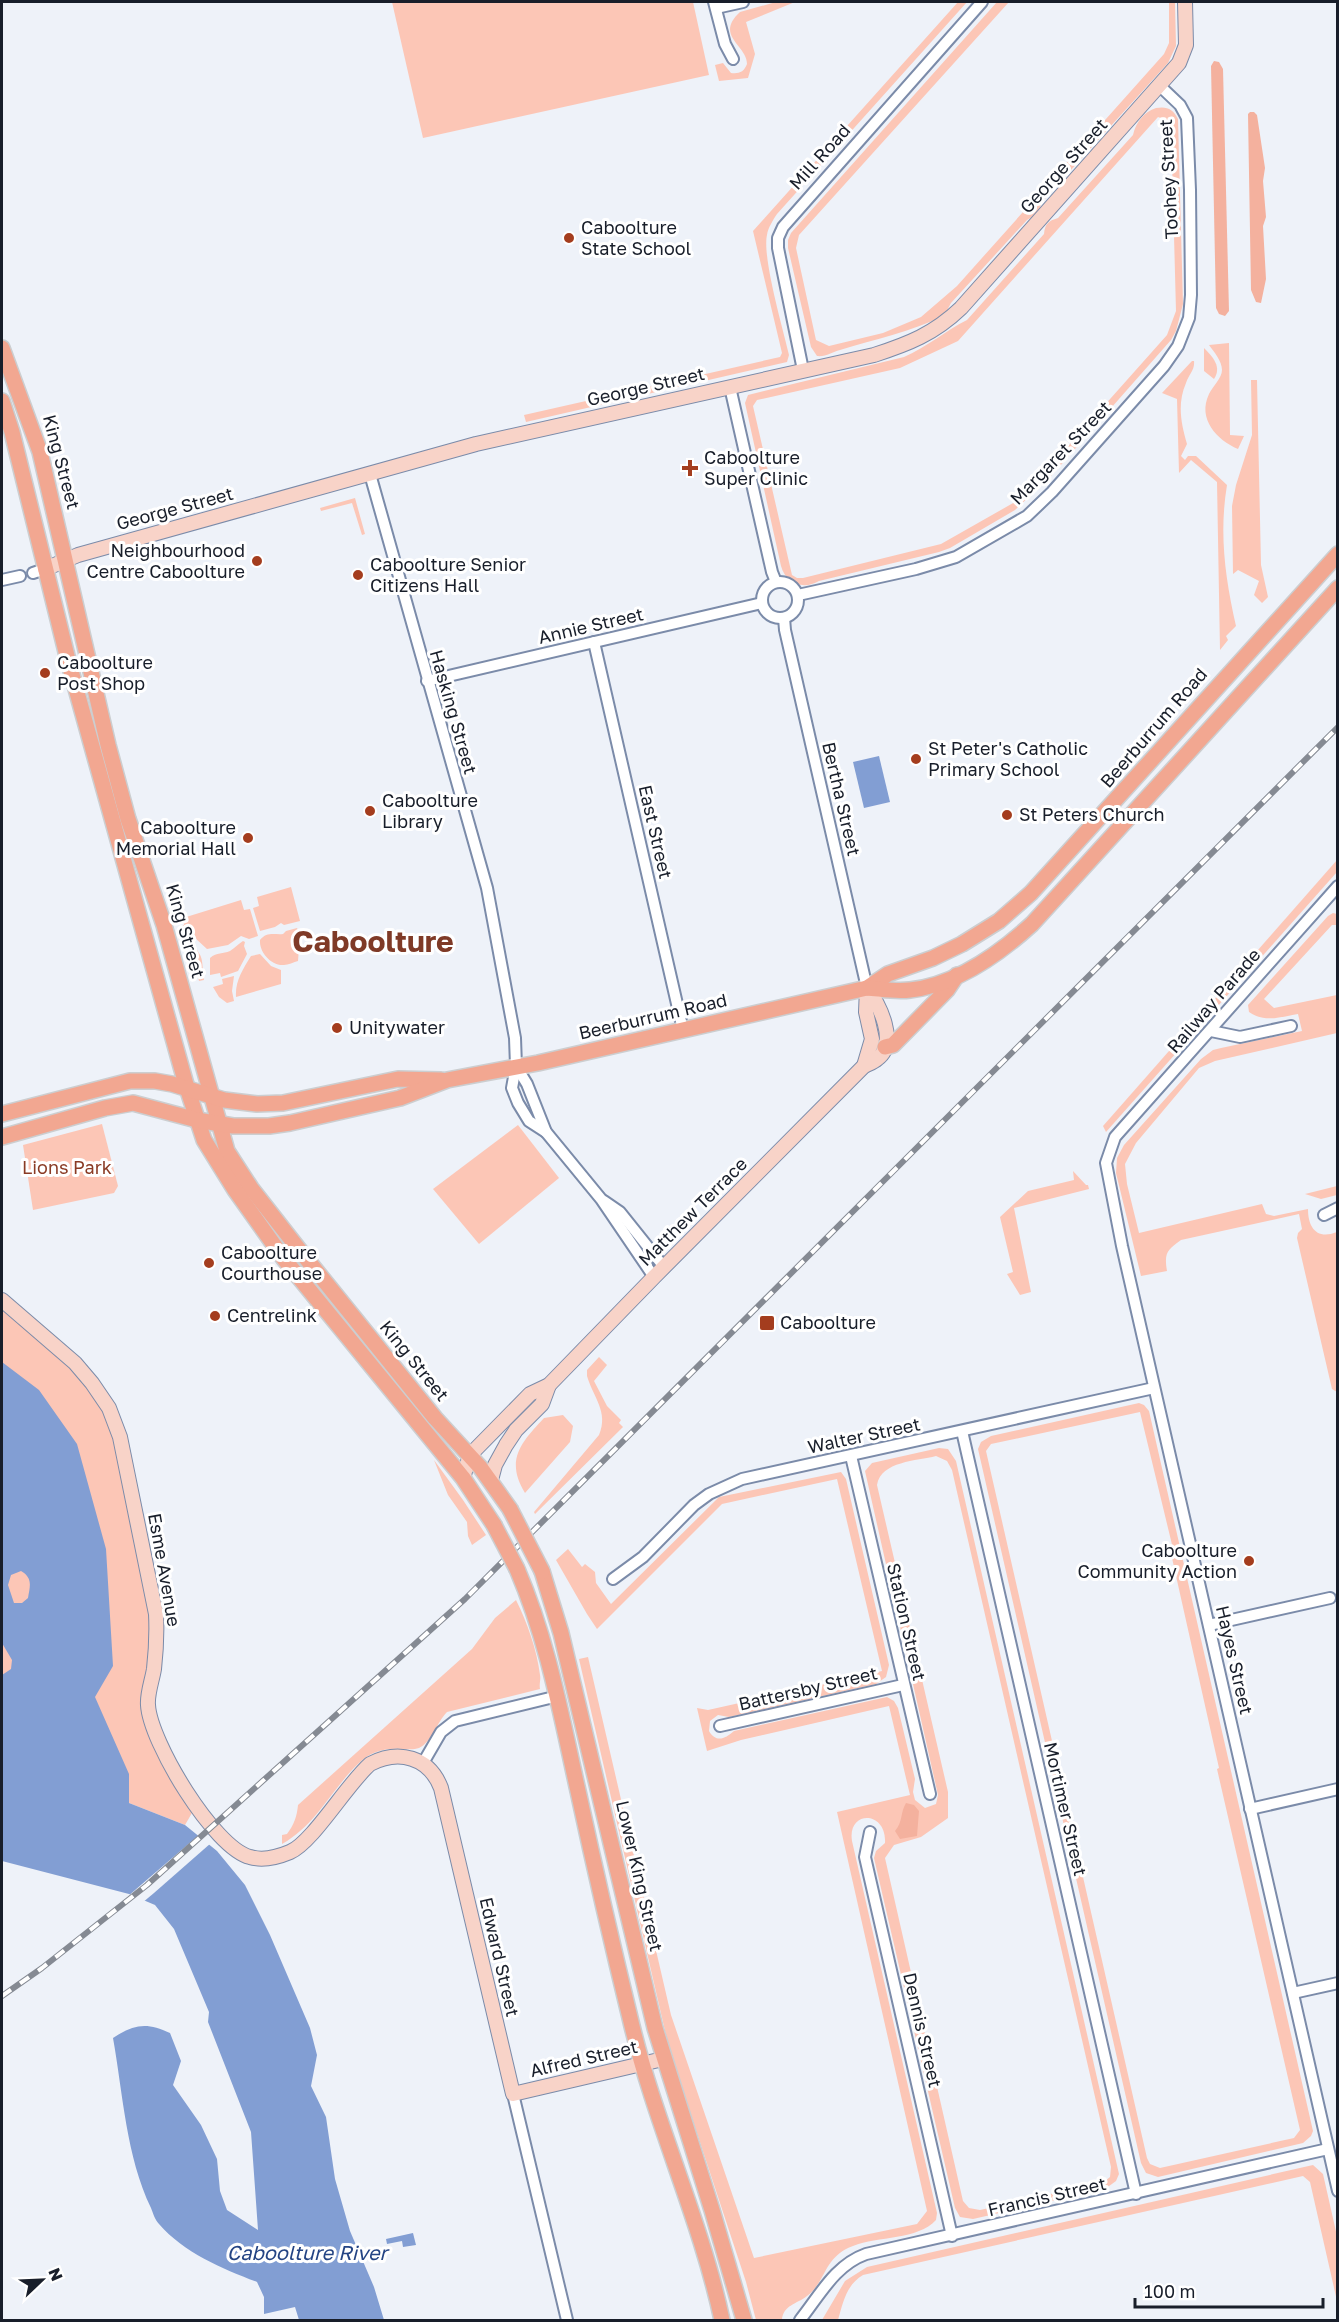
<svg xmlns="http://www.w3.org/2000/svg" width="1339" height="2322" font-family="'Golos Text',sans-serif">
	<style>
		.green { fill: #fcc6b6; fill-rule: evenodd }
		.forest { fill: #f4b19e }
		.water { fill: #829ed3; fill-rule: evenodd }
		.pier { fill: #eef2f9 }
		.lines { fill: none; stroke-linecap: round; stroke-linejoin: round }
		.street-casing { stroke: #7b8ba9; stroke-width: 14 }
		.secondary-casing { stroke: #7b8ba9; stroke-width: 16 }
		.primary-casing { stroke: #ccced0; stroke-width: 18 }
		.street { stroke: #fff; stroke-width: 10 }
		.secondary { stroke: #f8d3c8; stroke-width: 14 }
		.primary { stroke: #f2a791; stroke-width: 15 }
		.rail-casing { stroke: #858a93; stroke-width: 6 }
		.rail { stroke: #fff; stroke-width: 4; stroke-dasharray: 11; stroke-linecap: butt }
		.primary-bridge-casing { stroke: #ccced0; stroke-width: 18; stroke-linecap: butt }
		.primary-bridge { stroke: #f2a791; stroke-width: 15 }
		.poi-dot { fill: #a43d1e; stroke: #fff; stroke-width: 2 }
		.labels { text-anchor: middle; stroke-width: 6; stroke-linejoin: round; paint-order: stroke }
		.street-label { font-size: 18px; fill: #181e2a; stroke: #fff }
		.poi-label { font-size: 18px; fill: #181e2a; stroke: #fff; text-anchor: start }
		.park-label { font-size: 18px; fill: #8a3b25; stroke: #fff }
		.water-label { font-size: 20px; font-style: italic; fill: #244484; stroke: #fff }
		.town-label { font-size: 30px; font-weight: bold; fill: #7f3a27; stroke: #fff }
	</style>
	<rect width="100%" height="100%" fill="#eef2f9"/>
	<!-- green -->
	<g class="green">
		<path d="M 392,2 L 693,2 L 709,75 L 423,138 Z"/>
		<path d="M 776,2 L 795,2 L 746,22 L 755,54 L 748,78 L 719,81 L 715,65 L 723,63 L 731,73 C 739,74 744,72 747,64 C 747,45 714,36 740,12 Z"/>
		<path d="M 958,2 L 967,2 L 777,214 C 773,220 768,228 767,235 C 762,257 783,329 789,355 L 787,362 L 526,422 L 524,415 L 780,357 L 782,353 L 753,231 Z"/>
		<path d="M 997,2 L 1009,2 L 799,235 L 796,248 L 816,340 L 829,346 L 883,333 L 921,317 L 957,286 L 1164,54 L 1169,43 L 1169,2 L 1175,2 L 1176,46 L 1168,63 L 1041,203 L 1039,213 L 1027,220 L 951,303 L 944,316 C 909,332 876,339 840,350 C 832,352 826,357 817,356 L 811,347 L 788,248 L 788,240 L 791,233 Z"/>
		<path d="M 1156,108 C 1167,106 1173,109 1178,119 L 1183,304 L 1176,331 L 1171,340 L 1052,475 L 1015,510 L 950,548 L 939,552 L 819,581 C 804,590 786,584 781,566 L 745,403 L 748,395 L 904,357 C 927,347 945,331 967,320 L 1044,234 C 1045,224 1048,221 1058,218 L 1133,135 C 1136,122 1144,112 1156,108 ZM 1158,117 L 1171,122 L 1176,311 L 1167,335 L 1022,498 L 941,544 L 803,578 L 797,578 L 792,575 L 753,406 L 757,400 L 900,368 L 958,341 Z"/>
		<path d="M 1229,343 L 1230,435 L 1244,436 L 1238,449 C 1217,440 1197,419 1209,394 C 1213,386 1222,378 1222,370 C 1222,361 1214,352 1209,345 Z"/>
		<path d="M 1204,348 C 1213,357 1222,367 1214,379 L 1204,371 Z"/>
		<path d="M 1192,361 L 1194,361 C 1195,370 1189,374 1186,383 C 1177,404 1181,423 1187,444 L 1181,456 L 1185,460 L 1188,456 L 1196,456 L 1227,485 C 1219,533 1225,578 1236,626 L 1226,636 L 1228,640 L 1220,650 L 1217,482 L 1191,460 L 1179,473 L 1177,399 L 1162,393 Z"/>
		<path d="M 1251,380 L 1257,380 L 1261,565 L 1268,597 L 1262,603 L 1254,595 L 1259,581 L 1238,570 L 1233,574 L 1232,506 L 1236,485 L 1252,435 Z"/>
		<path d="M 355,498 L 365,534 L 362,535 L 352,503 L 321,511 L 320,508 Z"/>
		<path d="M 1337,860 L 1337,872 L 1106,1132 L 1103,1126 Z"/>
		<path d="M 291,887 L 300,921 L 284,925 L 281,923 L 275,927 L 260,931 L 253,908 L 259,906 L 257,897 Z"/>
		<path d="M 241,900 L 244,910 L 250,909 L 258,936 L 249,939 L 241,936 L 228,945 L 207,949 L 182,926 L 184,925 L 183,918 Z"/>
		<path d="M 1333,913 L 1337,914 L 1337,925 L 1332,925 L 1264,999 L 1274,1008 L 1337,995 L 1337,1033 L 1215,1061 L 1199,1068 L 1136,1143 L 1125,1164 L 1127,1184 L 1139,1233 L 1262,1204 L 1266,1214 L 1274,1216 L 1308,1209 C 1308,1228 1317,1240 1337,1232 L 1337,1392 L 1332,1389 L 1297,1238 L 1298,1233 L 1302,1229 L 1299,1214 L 1181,1240 C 1167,1250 1164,1253 1167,1271 L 1141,1276 L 1116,1173 L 1117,1158 L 1124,1145 L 1201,1059 L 1213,1050 L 1221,1048 L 1302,1031 L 1298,1014 C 1281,1017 1264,1023 1249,1012 L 1248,1005 L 1328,916 Z"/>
		<path d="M 297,928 L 300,935 L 298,961 C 294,962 288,965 284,965 C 271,966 259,952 260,940 C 267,931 275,935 283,934 L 286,931 Z"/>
		<path d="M 243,941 L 245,942 L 244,946 L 247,954 L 238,971 L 221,977 L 220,973 L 210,975 L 210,958 C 217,952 223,954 230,951 C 235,948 238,944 243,941 Z"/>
		<path d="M 190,943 C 206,957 201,962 204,980 L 199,981 Z"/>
		<path d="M 260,954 L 271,966 L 281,970 L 281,984 L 236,997 C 235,981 243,969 251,956 Z"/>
		<path d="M 234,976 L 232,991 L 234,1001 L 227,1003 L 219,997 L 213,987 L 223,984 L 222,979 Z"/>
		<path d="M 102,1124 L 118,1186 L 114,1193 L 33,1210 L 23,1145 Z"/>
		<path d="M 518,1125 L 559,1178 L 479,1244 L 433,1189 Z"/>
		<path d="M 1073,1171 L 1086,1185 L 1088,1185 L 1089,1189 L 1014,1208 L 1031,1292 L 1020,1295 L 1007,1274 L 1013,1272 L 1000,1217 L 1028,1191 L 1074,1180 Z"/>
		<path d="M 1337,1186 L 1337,1195 L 1321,1199 L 1305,1194 Z"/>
		<path d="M 2,1300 L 75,1363 L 109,1408 L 156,1614 L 148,1705 L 196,1806 L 185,1825 L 129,1803 L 2,1780 Z"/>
		<path d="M 599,1357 L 607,1365 L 594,1381 L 607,1406 L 621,1420 L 619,1423 L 623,1427 L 535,1514 L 534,1512 L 599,1435 C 609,1412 593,1397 587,1376 L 587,1370 Z"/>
		<path d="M 1139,1403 L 1144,1405 L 1149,1411 L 1313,2131 L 1311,2136 L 1303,2143 L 1158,2177 L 1146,2173 L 1141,2163 L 978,1449 L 981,1442 L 991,1436 ZM 1140,1412 L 1175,1557 L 1172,1558 L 1219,1768 L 1217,1769 L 1300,2130 L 1294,2138 L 1160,2168 L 1150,2164 L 1147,2158 L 986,1451 L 991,1444 Z"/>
		<path d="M 563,1415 L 573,1426 L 570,1442 L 525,1493 C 504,1459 523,1441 544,1418 Z"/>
		<path d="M 939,1448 L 948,1449 L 956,1461 L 1119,2174 L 1116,2181 L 1105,2189 L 973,2219 L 960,2217 L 955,2208 L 874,1858 L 876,1851 L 885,1843 C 887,1810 847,1810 852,1841 L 937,2213 L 936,2220 C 918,2240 878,2236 853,2246 C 823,2257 827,2281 807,2296 C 797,2304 783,2305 782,2320 L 756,2320 L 746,2282 L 669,2048 L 579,1659 L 588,1657 L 671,2015 L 754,2258 L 917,2224 L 927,2211 L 837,1812 L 910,1795 L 889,1706 L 741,1740 L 707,1751 L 697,1708 L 708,1710 L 882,1671 L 837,1479 L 722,1504 L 597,1629 L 587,1614 L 556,1560 L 568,1549 L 582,1567 L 585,1564 L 595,1572 L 596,1583 L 611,1604 L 719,1497 L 841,1472 L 846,1479 L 889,1665 L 886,1677 L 876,1684 L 729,1717 L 718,1715 L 710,1721 L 709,1731 C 716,1743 725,1739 734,1731 L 887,1697 L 894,1701 L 898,1708 L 915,1779 L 913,1792 L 915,1800 L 925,1808 L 936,1804 L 938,1795 L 865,1471 L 872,1463 ZM 936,1456 L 947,1461 L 952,1470 L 1111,2167 L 1110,2177 L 1104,2182 L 980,2210 L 969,2208 L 963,2201 L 885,1858 L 894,1845 L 921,1837 L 948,1818 L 948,1792 L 877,1485 C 881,1461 917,1461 936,1456 Z"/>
		<path d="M 434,1460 L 463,1500 L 486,1535 L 472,1545 L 468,1536 L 467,1522 L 448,1495 Z"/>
		<path d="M 516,1600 C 527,1622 537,1650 540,1675 C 541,1680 539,1683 540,1689 L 447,1712 C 437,1722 432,1742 419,1748 C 414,1750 406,1749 401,1749 C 384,1748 370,1752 358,1764 C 331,1790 316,1825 282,1844 L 282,1835 L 287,1834 C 294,1825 297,1816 298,1805 L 472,1649 L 495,1618 Z"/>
		<path d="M 1313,2165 L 1323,2174 L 1337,2236 L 1337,2301 L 1310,2182 L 1303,2176 L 863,2275 C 846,2285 843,2303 838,2320 L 822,2320 L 845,2281 L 867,2267 Z"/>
	</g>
	<!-- forest -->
	<g class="forest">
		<path d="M 1214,61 L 1219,62 L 1223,69 L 1229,311 L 1225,316 L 1219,314 L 1216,308 L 1211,66 Z"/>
		<path d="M 1250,112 L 1254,112 L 1257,115 L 1265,168 L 1263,181 L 1266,217 L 1263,226 L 1266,279 L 1261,303 L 1256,302 L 1251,290 L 1248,114 Z"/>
		<path d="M 906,1803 L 914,1805 L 919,1811 L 917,1836 L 900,1839 L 895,1831 C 903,1822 900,1813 906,1803 Z"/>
	</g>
	<!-- water -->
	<g class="water">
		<path d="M 879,756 L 890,802 L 864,808 L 853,762 Z"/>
		<path d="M 2,1362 L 39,1390 L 77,1444 L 106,1549 L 113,1666 L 95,1697 L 129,1774 L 129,1803 L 185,1825 L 217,1851 L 245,1885 L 270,1935 L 310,2028 L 317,2055 L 311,2086 L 326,2117 L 335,2179 L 350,2231 L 374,2287 L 384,2320 L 299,2320 L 295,2307 L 264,2314 L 264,2297 L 257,2282 C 223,2269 184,2253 159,2224 C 155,2220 153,2213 151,2208 C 126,2156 123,2094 113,2038 C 134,2024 147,2022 170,2033 L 181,2061 L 173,2085 L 201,2125 L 217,2159 L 220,2191 L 227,2210 L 258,2230 L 251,2132 L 208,2022 L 209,2012 L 174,1929 L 155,1905 L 129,1894 L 2,1861 L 2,1675 L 11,1669 L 12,1660 L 2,1643 ZM 21,1571 C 33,1578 30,1586 28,1598 L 22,1603 L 14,1603 L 8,1585 L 11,1575 Z"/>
		<path d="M 413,2233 L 416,2245 L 403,2247 L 402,2241 L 387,2244 L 386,2239 Z"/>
	</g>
	<!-- pier -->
	<path class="pier" d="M 200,1834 L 211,1843 L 154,1893 L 142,1903 L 127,1897 Z"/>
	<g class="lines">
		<defs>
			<g id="street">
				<path d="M 714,2 L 725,44 L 733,59"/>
				<path d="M 716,8 L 743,2"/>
				<path d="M 803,370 L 778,248 L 778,238 L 783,227 L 982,2"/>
				<path d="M 730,387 L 772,572 L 776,582"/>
				<path d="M 370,474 L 487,888 L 515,1038 L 516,1066 L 512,1088 L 518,1103 L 529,1121 L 546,1132"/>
				<path d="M 33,573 L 45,569"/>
				<path d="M 2,580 L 20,576"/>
				<circle cx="780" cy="600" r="18"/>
				<path d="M 798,595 L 916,569 L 956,557 L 1027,516 L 1052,492 L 1164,366 L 1178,346 L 1189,318 L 1191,295 L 1190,190 L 1187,118 L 1180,105 L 1160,86"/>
				<path d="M 784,618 L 785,630 L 867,988"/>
				<path d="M 594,642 L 683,1030"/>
				<path d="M 427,681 L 762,603"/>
				<path d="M 1338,886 L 1115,1137 L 1106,1163 L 1122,1246 L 1338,2191"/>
				<path d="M 1211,1031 L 1240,1037 L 1291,1026"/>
				<path d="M 516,1066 L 527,1084 L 546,1132 L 601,1199 L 654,1277"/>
				<path d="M 604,1201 L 620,1212 L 664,1267"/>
				<path d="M 1324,1215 L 1338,1208"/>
				<path d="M 962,1431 L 1136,2194"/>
				<path d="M 851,1456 L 930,1794"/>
				<path d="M 613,1579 L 643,1557 L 694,1505 L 709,1494 L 742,1479 L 1154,1388"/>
				<path d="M 1209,1625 L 1330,1598"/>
				<path d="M 720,1726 L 903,1685"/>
				<path d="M 423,1763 L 441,1732 L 455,1721 L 558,1696"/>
				<path d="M 1250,1809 L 1338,1789"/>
				<path d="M 870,1832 L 865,1857 L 952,2236"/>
				<path d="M 1293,1993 L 1338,1983"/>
				<path d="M 513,2094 L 567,2320"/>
				<path d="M 800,2320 C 820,2295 835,2265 866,2254 L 1328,2149"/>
			</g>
			<g id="secondary">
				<path d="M 45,569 L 78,555 L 476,444 L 874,355 C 908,344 934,334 961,308 L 1179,63 L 1186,45 L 1185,2"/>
				<path d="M 864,1066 L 872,1039 L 866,1012 L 867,988"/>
				<path d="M 2,1300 L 75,1363 L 92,1383 L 109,1408 L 120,1437 L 156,1614 C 157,1633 156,1651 154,1669 C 152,1681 147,1694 148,1705 C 150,1742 214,1848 250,1857 C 263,1861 278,1857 290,1852 C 313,1842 347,1784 370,1764 C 399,1749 429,1757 441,1788 L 513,2094 L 663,2059"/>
				<path d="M 463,1478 L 470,1455 L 530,1394 L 549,1385 L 654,1277 L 864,1066 C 868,1064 874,1062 877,1059 C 899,1043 879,1004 867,988"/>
				<path d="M 491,1480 L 495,1465 L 506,1445 L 516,1430 L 542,1404 L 549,1385"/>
			</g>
			<g id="primary">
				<path d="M 2,348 L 40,452 L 108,745 L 128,819 L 164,925 L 227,1151 L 251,1188 L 301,1252 L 435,1418 L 480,1467 L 510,1509"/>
				<path d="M 2,401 L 12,432 L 68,660 L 187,1088 L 204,1140 L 235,1190 L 284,1259 L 463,1478 L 494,1525"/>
				<path d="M 867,988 L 888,974 L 933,958 L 962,944 L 999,921 L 1031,893 L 1338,554"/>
				<path d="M 885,1047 L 893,1045 L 947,990 L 957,975"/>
				<path d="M 2,1114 L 130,1081 L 155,1081 L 172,1084 L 224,1100 L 257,1104 L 283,1103 L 398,1079 L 441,1080"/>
				<path d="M 2,1137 L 105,1108 L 133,1103 L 197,1120 L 233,1126 L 269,1126 L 290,1123 L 400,1098 L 447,1080 L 538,1063 L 867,988 C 881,989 896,992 910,990 C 955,985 999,954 1032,924 L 1338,588"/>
				<path d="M 517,1569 C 548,1641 561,1715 578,1791 C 595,1870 613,1948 632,2026 C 656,2125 701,2221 722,2320"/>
				<path d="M 542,1571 L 561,1633 L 655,2028 L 712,2210 L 744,2320"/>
			</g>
		</defs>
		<!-- street casing -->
		<use href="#street" class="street-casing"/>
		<!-- secondary casing -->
		<use href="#secondary" class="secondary-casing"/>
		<!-- primary casing -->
		<use href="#primary" class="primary-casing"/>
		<!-- street -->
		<use href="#street" class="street"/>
		<!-- secondary -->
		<use href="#secondary" class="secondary"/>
		<!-- primary -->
		<use href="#primary" class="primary"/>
		<defs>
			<path id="rail" d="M 2,1996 L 42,1968 L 147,1885 L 465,1599 L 1338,727"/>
		</defs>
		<!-- rail casing -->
		<use href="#rail" class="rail-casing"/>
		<!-- rail -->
		<use href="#rail" class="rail"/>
		<defs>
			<g id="primary-bridge">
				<path d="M 510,1509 L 542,1571"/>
				<path d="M 494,1525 L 517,1569"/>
			</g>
		</defs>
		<!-- primary-bridge casing -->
		<use href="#primary-bridge" class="primary-bridge-casing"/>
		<!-- primary-bridge -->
		<use href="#primary-bridge" class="primary-bridge"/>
	</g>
	<!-- markers -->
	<g class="poi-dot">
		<circle cx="569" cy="238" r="6"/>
		<path d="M687 459h6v6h6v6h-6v6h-6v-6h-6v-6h6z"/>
		<circle cx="257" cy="561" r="6"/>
		<circle cx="358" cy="575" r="6"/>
		<circle cx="45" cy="673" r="6"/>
		<circle cx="916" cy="759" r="6"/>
		<circle cx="370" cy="811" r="6"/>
		<circle cx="1007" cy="815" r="6"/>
		<circle cx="248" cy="838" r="6"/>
		<circle cx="337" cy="1028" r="6"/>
		<circle cx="209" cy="1263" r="6"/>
		<circle cx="215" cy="1316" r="6"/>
		<rect x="759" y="1315" width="16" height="16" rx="3"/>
		<circle cx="1249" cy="1561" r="6"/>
	</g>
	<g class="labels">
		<!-- street labels -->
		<g class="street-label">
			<text transform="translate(820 157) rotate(-48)" y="6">Mill Road</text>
			<text transform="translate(1064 166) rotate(-48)" y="6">George Street</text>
			<text transform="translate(1169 179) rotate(-93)" y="6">Toohey Street</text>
			<text transform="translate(646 387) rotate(-13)" y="6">George Street</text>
			<text transform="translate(1061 453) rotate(-46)" y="6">Margaret Street</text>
			<text transform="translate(61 462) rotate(75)" y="6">King Street</text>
			<text transform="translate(175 509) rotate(-15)" y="6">George Street</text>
			<text transform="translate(591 626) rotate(-13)" y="6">Annie Street</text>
			<text transform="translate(453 712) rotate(74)" y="6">Hasking Street</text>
			<text transform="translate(1154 728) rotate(-49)" y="6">Beerburrum Road</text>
			<text transform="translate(841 799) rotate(77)" y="6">Bertha Street</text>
			<text transform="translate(655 832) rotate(77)" y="6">East Street</text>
			<text transform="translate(185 931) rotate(74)" y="6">King Street</text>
			<text transform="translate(1214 1001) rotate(-49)" y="6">Railway Parade</text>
			<text transform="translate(653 1017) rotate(-13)" y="6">Beerburrum Road</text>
			<text transform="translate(693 1212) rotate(-45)" y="6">Matthew Terrace</text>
			<text transform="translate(414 1361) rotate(51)" y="6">King Street</text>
			<text transform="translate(864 1436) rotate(-12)" y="6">Walter Street</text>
			<text transform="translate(164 1570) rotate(80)" y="6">Esme Avenue</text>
			<text transform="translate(906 1622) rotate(77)" y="6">Station Street</text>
			<text transform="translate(1234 1660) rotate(77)" y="6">Hayes Street</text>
			<text transform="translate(808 1689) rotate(-13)" y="6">Battersby Street</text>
			<text transform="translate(1065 1809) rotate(77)" y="6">Mortimer Street</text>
			<text transform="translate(639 1876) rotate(77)" y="6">Lower King Street</text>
			<text transform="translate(499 1957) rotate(77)" y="6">Edward Street</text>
			<text transform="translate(922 2030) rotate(77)" y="6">Dennis Street</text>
			<text transform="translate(584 2059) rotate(-13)" y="6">Alfred Street</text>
			<text transform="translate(1047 2197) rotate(-13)" y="6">Francis Street</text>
		</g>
		<!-- poi labels -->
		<g class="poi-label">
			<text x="581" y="234">Caboolture<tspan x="581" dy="21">State School</tspan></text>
			<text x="704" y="464">Caboolture<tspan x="704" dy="21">Super Clinic</tspan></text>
			<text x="245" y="557" text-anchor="end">Neighbourhood<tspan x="245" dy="21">Centre Caboolture</tspan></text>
			<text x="370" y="571">Caboolture Senior<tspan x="370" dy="21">Citizens Hall</tspan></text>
			<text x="57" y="669">Caboolture<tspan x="57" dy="21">Post Shop</tspan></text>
			<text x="928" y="755">St Peter's Catholic<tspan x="928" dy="21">Primary School</tspan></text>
			<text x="382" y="807">Caboolture<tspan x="382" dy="21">Library</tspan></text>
			<text x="1019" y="821">St Peters Church</text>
			<text x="236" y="834" text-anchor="end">Caboolture<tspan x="236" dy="21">Memorial Hall</tspan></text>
			<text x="349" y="1034">Unitywater</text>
			<text x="221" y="1259">Caboolture<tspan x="221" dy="21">Courthouse</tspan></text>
			<text x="227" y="1322">Centrelink</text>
			<text x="780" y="1329">Caboolture</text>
			<text x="1237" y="1557" text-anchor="end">Caboolture<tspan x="1237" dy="21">Community Action</tspan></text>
		</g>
		<!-- park labels -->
		<g class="park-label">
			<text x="67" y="1174">Lions Park</text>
		</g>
		<!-- water labels -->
		<g class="water-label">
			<text x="307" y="2260">Caboolture River</text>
		</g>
		<!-- town labels -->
		<g class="town-label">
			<text x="373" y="952">Caboolture</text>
		</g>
	</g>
	<!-- border -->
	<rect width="1339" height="2322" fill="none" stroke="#181e2a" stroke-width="6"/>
	<!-- north arrow -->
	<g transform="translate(42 2280) rotate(67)" stroke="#ffffff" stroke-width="4.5" paint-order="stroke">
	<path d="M0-4.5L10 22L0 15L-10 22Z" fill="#181e2a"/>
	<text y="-9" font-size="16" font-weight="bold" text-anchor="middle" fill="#181e2a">N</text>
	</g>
	<!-- scale -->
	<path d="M1135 2298v9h188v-9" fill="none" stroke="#181e2a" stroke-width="3"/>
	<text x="1144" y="2298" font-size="18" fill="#181e2a" stroke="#ffffff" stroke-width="4.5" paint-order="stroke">100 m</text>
</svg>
